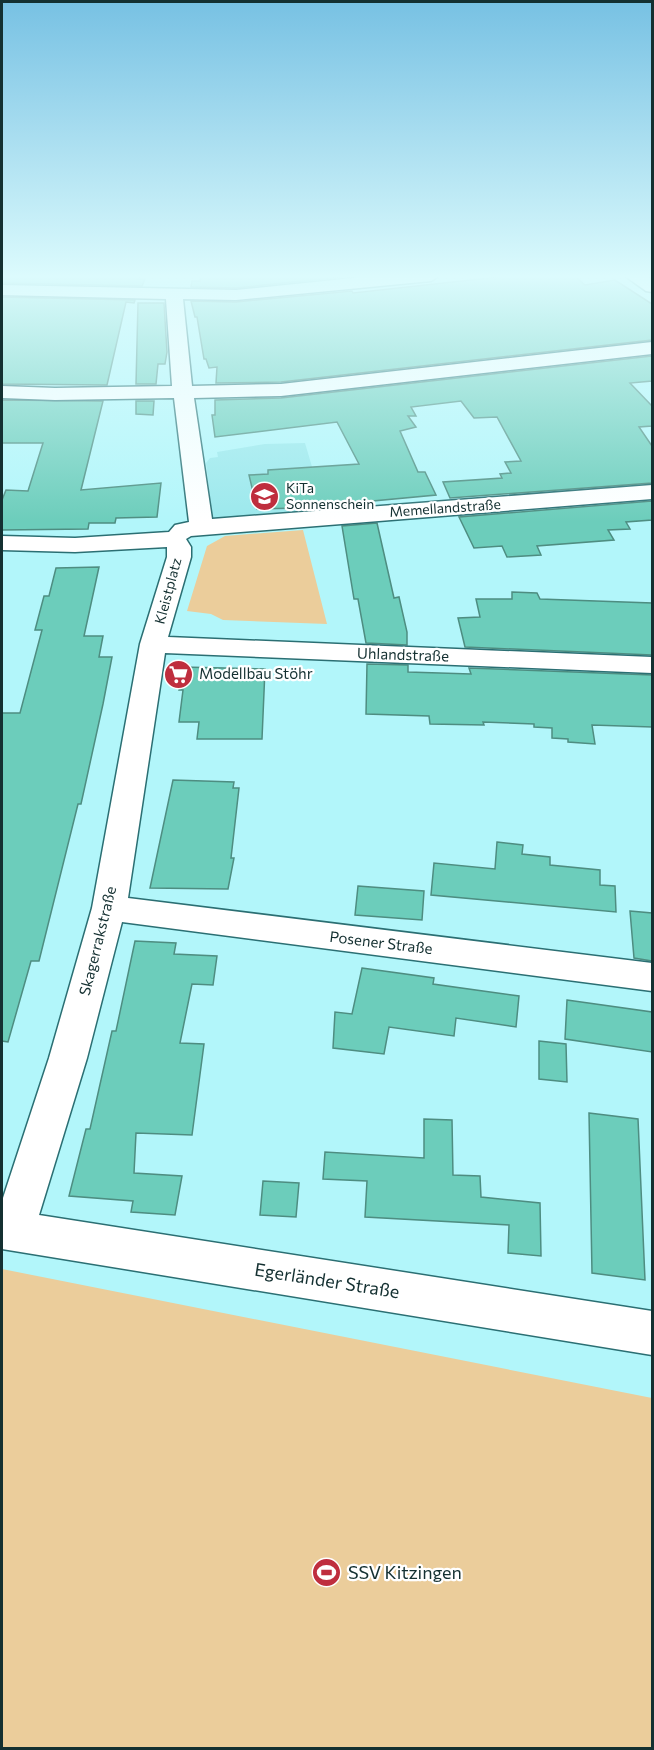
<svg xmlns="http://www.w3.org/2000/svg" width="654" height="1750" font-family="Commissioner,sans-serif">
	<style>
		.built { fill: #9be8ec }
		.green { fill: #ebcd9b }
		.building { fill: #6ccdbb; stroke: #4e8d81; stroke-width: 1.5 }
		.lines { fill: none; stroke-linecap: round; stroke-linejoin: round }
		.minor-casing { stroke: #2b6f73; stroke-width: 3 }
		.minor { fill: #fff; fill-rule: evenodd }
		.labels { text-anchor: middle; stroke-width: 4.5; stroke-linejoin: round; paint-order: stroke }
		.far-poi-label { font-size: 14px; fill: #143031; stroke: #fff; text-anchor: start }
		.far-street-label { font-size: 14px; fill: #143031; stroke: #fff }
		.street-label { font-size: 15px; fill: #143031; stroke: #fff }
		.poi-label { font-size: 15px; fill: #143031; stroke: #fff; text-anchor: start }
		.near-street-label { font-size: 18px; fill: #143031; stroke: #fff }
		.near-poi-label { font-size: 18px; fill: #143031; stroke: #fff; text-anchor: start }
	</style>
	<rect width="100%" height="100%" fill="#b2f6fa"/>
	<!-- built -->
	<path class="built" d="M 305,443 L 325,511 L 218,519 L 212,516 L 206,463 L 210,458 L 218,457 L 217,452 L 265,444 Z"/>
	<!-- green -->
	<g class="green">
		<path d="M 303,530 L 327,624 L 223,620 L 211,614 L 187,611 L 207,546 L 225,536 Z"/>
		<path d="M 2,1269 L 652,1398 L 652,1748 L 2,1748 Z"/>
	</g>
	<!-- building -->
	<g class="building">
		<path d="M 2,276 L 141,276 L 139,279 L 145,279 L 142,286 L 2,283 Z"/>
		<path d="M 200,276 L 341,276 L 341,277 L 236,288 L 191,287 L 192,281 L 200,281 Z"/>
		<path d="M 507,276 L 575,276 L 585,285 L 615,280 L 652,304 L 652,340 L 281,382 L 216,383 L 217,367 L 209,368 L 206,359 L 204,359 L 197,317 L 195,317 L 191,301 L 236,302 L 352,291 L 353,293 Z"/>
		<path d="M 2,297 L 135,300 L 134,303 L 126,302 L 107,385 L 2,384 Z"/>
		<path d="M 138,303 L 164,303 L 167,352 L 165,364 L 158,364 L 156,384 L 136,384 Z"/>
		<path d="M 652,356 L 652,381 L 630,383 L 652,406 L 652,426 L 639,427 L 652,446 L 652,483 L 450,498 L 443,482 L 502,478 L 500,474 L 511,473 L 505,462 L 521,461 L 497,417 L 474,418 L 461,401 L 411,407 L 416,416 L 408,416 L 416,427 L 400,431 L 418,472 L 425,472 L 436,495 L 373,501 L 373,504 L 338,507 L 257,509 L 249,475 L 268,474 L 268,470 L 359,464 L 337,422 L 215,437 L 212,415 L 215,415 L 215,400 L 281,398 Z"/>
		<path d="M 2,400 L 103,401 L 81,490 L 161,483 L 157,517 L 116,518 L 115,523 L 89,523 L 88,529 L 2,530 L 2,500 L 6,490 L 28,491 L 43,443 L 2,443 Z"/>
		<path d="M 136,401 L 154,401 L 153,415 L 136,414 Z"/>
		<path d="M 652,501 L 652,520 L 626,522 L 630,529 L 608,530 L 614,540 L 537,546 L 541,555 L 507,557 L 502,546 L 474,548 L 459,517 Z"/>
		<path d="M 377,523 L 394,598 L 399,597 L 407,632 L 407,645 L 366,643 L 358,599 L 354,599 L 342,526 Z"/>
		<path d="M 99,567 L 84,636 L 103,636 L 99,657 L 112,657 L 103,704 L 81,804 L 78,804 L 39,961 L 31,961 L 8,1042 L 2,1041 L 2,713 L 20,713 L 42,630 L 35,630 L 44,596 L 49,596 L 56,568 Z"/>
		<path d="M 512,592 L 537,593 L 540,599 L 652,603 L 652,655 L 465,647 L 458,618 L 480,617 L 476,599 L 512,599 Z"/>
		<path d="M 367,664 L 408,665 L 408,672 L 471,674 L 469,668 L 652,675 L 652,727 L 592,725 L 595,744 L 568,742 L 568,739 L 552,738 L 552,728 L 534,727 L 534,724 L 483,722 L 484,725 L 430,724 L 429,716 L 366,714 Z"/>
		<path d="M 182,667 L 265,669 L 262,739 L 197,739 L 199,722 L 179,722 L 183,690 L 179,690 Z"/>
		<path d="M 173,780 L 234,782 L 233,788 L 239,788 L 231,858 L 234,858 L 228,889 L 150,888 Z"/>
		<path d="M 497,842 L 523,845 L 522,854 L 550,857 L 550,865 L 600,870 L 600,885 L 615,886 L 616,912 L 431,895 L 434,863 L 495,869 Z"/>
		<path d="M 358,886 L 424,891 L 422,920 L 355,915 Z"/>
		<path d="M 630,911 L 652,913 L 652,961 L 634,958 Z"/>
		<path d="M 135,941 L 176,943 L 174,954 L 217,956 L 213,985 L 192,984 L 180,1043 L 204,1044 L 192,1135 L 136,1133 L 134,1173 L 182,1176 L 175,1215 L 131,1212 L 133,1201 L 69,1196 L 86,1129 L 90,1129 L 112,1031 L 116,1031 Z"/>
		<path d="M 362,968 L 434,978 L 433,984 L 519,996 L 516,1027 L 456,1018 L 454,1036 L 389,1027 L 384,1054 L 333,1048 L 335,1012 L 352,1014 Z"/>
		<path d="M 567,1000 L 652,1012 L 652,1052 L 565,1039 Z"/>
		<path d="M 539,1041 L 566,1044 L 567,1082 L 539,1079 Z"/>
		<path d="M 589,1113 L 638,1119 L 645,1280 L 592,1273 Z"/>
		<path d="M 424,1119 L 452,1120 L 453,1175 L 480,1176 L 481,1197 L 540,1203 L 541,1256 L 508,1253 L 509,1225 L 365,1217 L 367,1181 L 323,1179 L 325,1152 L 424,1158 Z"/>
		<path d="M 263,1181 L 299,1183 L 296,1217 L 260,1215 Z"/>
	</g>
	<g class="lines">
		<defs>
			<g id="minor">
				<path d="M 373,276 L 439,276 L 431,281 L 236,300 L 183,299 L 192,386 L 281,384 L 652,342 L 652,354 L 281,396 L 194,398 L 212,519 L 652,485 L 652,499 L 191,536 L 186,539 L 191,547 L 191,557 L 168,637 L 652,657 L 652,673 L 165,653 L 128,898 L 652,963 L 652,991 L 122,922 L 87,1058 L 39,1215 L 652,1311 L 652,1355 L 2,1249 L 2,1201 L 49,1058 L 92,908 L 140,644 L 167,557 L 167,547 L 75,552 L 2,550 L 2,536 L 75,538 L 169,532 L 175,525 L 189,522 L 174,398 L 55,400 L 2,398 L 2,386 L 55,388 L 172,386 L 166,299 L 2,295 L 2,285 L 236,290 Z"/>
				<path d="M 625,276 L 646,276 L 652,280 L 652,292 L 646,291 Z"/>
			</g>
		</defs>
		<!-- minor casing -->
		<use href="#minor" class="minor-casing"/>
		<!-- minor -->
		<use href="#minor" class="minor"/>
	</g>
	<!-- sky -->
	<linearGradient id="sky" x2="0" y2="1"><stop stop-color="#77c1e3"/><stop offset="0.53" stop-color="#dcfbfd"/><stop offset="1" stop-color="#dcfbfd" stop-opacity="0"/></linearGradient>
	<rect width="654" height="522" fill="url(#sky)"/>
	<!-- icons -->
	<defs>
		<symbol id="school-disc" viewBox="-11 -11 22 22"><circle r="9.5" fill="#bf2e3e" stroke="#fff"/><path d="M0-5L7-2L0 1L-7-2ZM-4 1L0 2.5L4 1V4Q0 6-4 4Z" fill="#fff"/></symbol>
		<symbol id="supermarket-disc" viewBox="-11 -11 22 22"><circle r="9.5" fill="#bf2e3e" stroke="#fff"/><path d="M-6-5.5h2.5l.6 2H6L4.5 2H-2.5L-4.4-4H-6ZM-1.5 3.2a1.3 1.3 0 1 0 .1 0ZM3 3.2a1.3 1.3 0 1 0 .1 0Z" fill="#fff"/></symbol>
		<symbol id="stadium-disc" viewBox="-11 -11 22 22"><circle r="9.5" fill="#bf2e3e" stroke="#fff"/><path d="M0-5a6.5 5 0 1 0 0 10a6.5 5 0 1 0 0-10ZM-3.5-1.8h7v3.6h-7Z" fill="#fff"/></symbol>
	</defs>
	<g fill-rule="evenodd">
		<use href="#school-disc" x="248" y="480" width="33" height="33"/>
		<use href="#supermarket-disc" x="162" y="658" width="33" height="33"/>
		<use href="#stadium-disc" x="310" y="1556" width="33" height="33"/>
	</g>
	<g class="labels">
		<!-- far-poi labels -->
		<g class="far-poi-label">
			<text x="286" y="493">KiTa<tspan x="286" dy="16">Sonnenschein</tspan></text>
		</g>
		<!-- far-street labels -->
		<g class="far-street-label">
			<text transform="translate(445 508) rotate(-4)" y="5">Memellandstraße</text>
			<text transform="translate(168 591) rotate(-75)" y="5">Kleistplatz</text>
		</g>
		<!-- street labels -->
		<g class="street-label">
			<text transform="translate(403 655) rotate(2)" y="5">Uhlandstraße</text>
			<text transform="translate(98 941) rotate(-76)" y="5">Skagerrakstraße</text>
			<text transform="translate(381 943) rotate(7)" y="5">Posener Straße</text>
		</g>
		<!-- poi labels -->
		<g class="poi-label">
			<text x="199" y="679">Modellbau Stöhr</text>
		</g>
		<!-- near-street labels -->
		<g class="near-street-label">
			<text transform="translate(327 1281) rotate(9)" y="6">Egerländer Straße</text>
		</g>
		<!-- near-poi labels -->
		<g class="near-poi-label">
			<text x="348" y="1579">SSV Kitzingen</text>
		</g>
	</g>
	<!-- border -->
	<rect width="654" height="1750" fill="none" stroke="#143031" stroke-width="6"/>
</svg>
